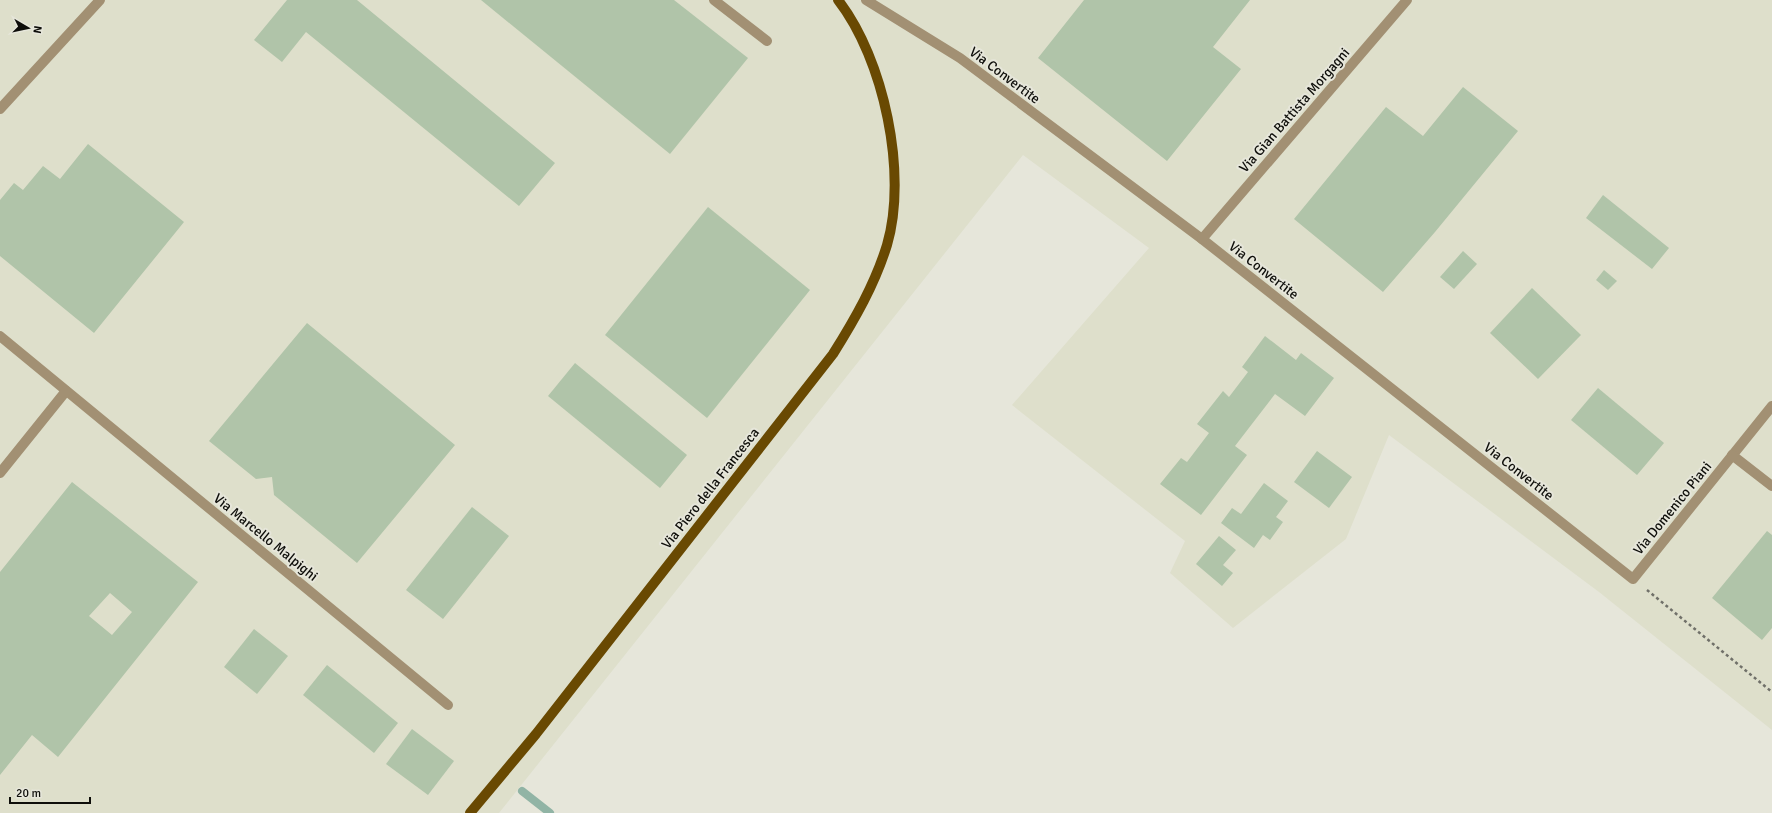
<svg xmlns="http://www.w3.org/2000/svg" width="1772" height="813" font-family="Signika,sans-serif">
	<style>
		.built { fill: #dedfcb }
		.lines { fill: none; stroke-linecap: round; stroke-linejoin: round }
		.stream { stroke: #91b4a5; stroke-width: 8 }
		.building { fill: #b0c4a9; fill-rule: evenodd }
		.path { stroke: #707069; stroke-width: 2.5; stroke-dasharray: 3 3; stroke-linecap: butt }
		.service { stroke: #a29073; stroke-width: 10 }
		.minor { stroke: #a29073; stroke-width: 10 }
		.primary { stroke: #694902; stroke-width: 10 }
		.labels { text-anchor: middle; stroke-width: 4; stroke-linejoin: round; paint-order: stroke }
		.street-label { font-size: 14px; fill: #0e0e0a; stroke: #e6e6da }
	</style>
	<rect width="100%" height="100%" fill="#e6e6da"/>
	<!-- built -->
	<path class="built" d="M 0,0 L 1772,0 L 1772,730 L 1599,592 L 1389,435 L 1346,539 L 1233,628 L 1170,573 L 1185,541 L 1012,405 L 1149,248 L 1023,155 L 499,813 L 0,813 Z"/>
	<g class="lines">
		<!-- stream -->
		<path class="stream" d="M 522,791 L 550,813"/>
	</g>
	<!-- building -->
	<g class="building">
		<path d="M 287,0 L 357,0 L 555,163 L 519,206 L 306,32 L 282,62 L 254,40 Z"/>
		<path d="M 481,0 L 674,0 L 748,58 L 670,154 Z"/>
		<path d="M 1084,0 L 1250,0 L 1213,47 L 1241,69 L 1167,161 L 1038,58 Z"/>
		<path d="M 1463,87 L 1518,131 L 1435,232 L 1383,292 L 1294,219 L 1386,107 L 1423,136 Z"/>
		<path d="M 88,144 L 184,222 L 94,333 L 0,256 L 0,200 L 14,183 L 23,190 L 43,166 L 60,179 Z"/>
		<path d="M 1603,195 L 1669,248 L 1652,269 L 1586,218 Z"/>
		<path d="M 708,207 L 810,290 L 707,418 L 605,335 Z"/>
		<path d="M 1463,251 L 1477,264 L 1454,289 L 1440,277 Z"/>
		<path d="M 1604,270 L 1617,281 L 1608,290 L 1596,280 Z"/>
		<path d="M 1532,288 L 1581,335 L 1538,379 L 1490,333 Z"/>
		<path d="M 307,323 L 455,445 L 357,563 L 274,495 L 272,477 L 256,479 L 209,441 Z"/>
		<path d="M 1265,336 L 1296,360 L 1301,353 L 1334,378 L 1305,416 L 1275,394 L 1235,446 L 1247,455 L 1201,515 L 1160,484 L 1181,458 L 1187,462 L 1209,433 L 1197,424 L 1223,391 L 1229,397 L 1248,372 L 1242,367 Z"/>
		<path d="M 575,363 L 687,455 L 660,488 L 548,396 Z"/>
		<path d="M 1598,388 L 1664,443 L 1637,475 L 1571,420 Z"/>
		<path d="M 1317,451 L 1352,477 L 1329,508 L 1294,482 Z"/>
		<path d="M 72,482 L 198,582 L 58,757 L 32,735 L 0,775 L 0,572 ZM 110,593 L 132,612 L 112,635 L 89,616 Z"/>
		<path d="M 1264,483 L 1288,501 L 1276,517 L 1283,522 L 1270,540 L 1263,535 L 1254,548 L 1221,523 L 1232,508 L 1241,514 Z"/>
		<path d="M 472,507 L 509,536 L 443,619 L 406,590 Z"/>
		<path d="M 1767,531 L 1772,535 L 1772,628 L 1762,640 L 1712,598 Z"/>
		<path d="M 1219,536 L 1236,550 L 1223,565 L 1233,573 L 1222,586 L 1196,564 Z"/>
		<path d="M 254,629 L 288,656 L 257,694 L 224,667 Z"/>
		<path d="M 327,665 L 398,723 L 374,753 L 303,695 Z"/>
		<path d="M 412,729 L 454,761 L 428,795 L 386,764 Z"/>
	</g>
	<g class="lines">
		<!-- path -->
		<path class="path" d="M 1647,590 L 1772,692"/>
		<!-- service -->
		<path class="service" d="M 714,0 L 767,41"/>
		<!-- minor -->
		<g class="minor">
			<path d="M 866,0 L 960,58 L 1202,239 L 1633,579 L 1772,406"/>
			<path d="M 0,109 L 100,0"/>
			<path d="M 1202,239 L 1407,0"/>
			<path d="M 0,336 L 448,705"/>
			<path d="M 1732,455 L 1772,486"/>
			<path d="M 0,473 L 66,391"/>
		</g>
		<!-- primary -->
		<path class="primary" d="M 470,813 L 536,734 L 833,354 C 855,319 875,284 887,245 C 908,174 884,59 838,0"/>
	</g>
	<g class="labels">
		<!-- street labels -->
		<g class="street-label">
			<text transform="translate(1005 75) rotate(37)" y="5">Via Convertite</text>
			<text transform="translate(1294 110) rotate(-49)" y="5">Via Gian Battista Morgagni</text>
			<text transform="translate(1264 270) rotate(38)" y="5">Via Convertite</text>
			<text transform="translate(1519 471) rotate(38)" y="5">Via Convertite</text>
			<text transform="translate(710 488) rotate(-52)" y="5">Via Piero della Francesca</text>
			<text transform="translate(1672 508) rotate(-51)" y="5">Via Domenico Piani</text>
			<text transform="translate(266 537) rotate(39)" y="5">Via Marcello Malpighi</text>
		</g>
	</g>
	<!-- north arrow -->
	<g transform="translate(28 28) rotate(99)" stroke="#e6e6da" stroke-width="3" paint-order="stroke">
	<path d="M0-3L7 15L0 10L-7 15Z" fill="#0e0e0a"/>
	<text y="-6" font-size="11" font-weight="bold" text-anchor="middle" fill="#0e0e0a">N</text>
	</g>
	<!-- scale -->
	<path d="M10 797v6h80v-6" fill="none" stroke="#0e0e0a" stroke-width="2"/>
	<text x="16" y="797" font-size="12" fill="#0e0e0a" stroke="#e6e6da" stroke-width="3" paint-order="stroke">20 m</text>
</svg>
